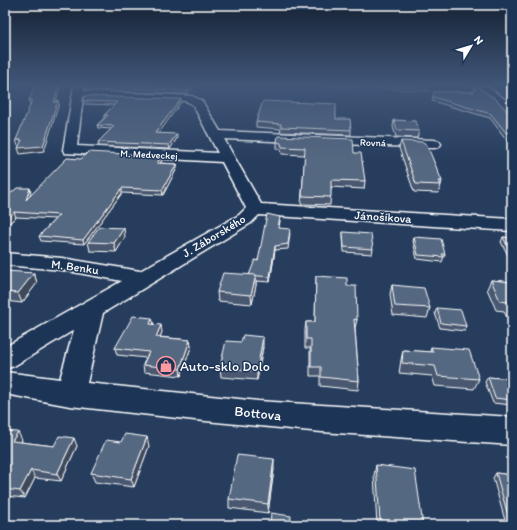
<svg xmlns="http://www.w3.org/2000/svg" width="517" height="530" font-family="Itim,sans-serif">
	<style>
		.green { fill: #425672; stroke: #a0aab8 }
		.lines { fill: none; stroke-linecap: round; stroke-linejoin: round }
		.minor-casing { stroke: #fff; stroke-width: 3 }
		.minor { fill: #1d3557; fill-rule: evenodd }
		.wall { fill: #49596f; stroke: #fff }
		.shaded-wall { fill: #3c485a; stroke: #fff }
		.building { fill: #556781; stroke: #fff }
		.labels { text-anchor: middle; stroke-width: 3; stroke-linejoin: round; paint-order: stroke }
		.far-street-label { font-size: 10px; fill: #fff; stroke: #1d3557 }
		.street-label { font-size: 12px; fill: #fff; stroke: #1d3557 }
		.near-poi-label { font-size: 14px; fill: #fff; stroke: #1d3557; text-anchor: start }
		.near-street-label { font-size: 14px; fill: #fff; stroke: #1d3557 }
	</style>
	<rect width="100%" height="100%" fill="#263d5e"/>
	<filter id="ink" filterUnits="userSpaceOnUse"><feTurbulence type="fractalNoise" baseFrequency=".025" numOctaves="2"/><feDisplacementMap in="SourceGraphic" scale="8" xChannelSelector="R" yChannelSelector="G"/><feConvolveMatrix kernelMatrix="1 2 1 2 8 2 1 2 1" color-interpolation-filters="sRGB"/></filter>
	<g filter="url(#ink)">
		<!-- green -->
		<path class="green" d="M 323,86 L 425,86 L 430,91 Z"/>
		<g class="lines">
			<defs>
				<g id="minor">
					<path d="M 74,86 L 84,86 L 84,91 L 192,96 L 202,101 L 220,131 L 434,140 L 439,141 L 441,144 L 439,147 L 434,148 L 224,139 L 261,204 L 512,219 L 512,231 L 259,215 L 251,223 L 103,313 L 87,383 L 258,401 L 512,417 L 512,445 L 322,432 L 195,420 L 70,406 L 5,394 L 5,372 L 60,379 L 74,330 L 14,366 L 5,369 L 5,347 L 122,281 L 62,270 L 5,265 L 5,253 L 62,258 L 140,271 L 239,215 L 246,208 L 222,162 L 65,153 L 63,150 ZM 83,97 L 186,101 L 193,105 L 218,153 L 77,146 Z"/>
					<path d="M 473,86 L 486,86 L 512,104 L 512,112 L 508,111 Z"/>
				</g>
			</defs>
			<!-- minor casing -->
			<use href="#minor" class="minor-casing"/>
			<!-- minor -->
			<use href="#minor" class="minor"/>
		</g>
		<!-- wall -->
		<g class="wall">
			<path d="M 85,86 L 192,86 L 192,88 L 187,94 L 86,90 Z"/>
			<path d="M 473,91 L 509,113 L 512,114 L 512,147 L 490,118 L 432,101 L 434,92 L 473,92 Z"/>
			<path d="M 83,101 L 181,102 L 158,133 L 177,138 L 170,149 L 99,146 L 98,142 L 111,129 L 98,128 L 97,125 L 104,118 L 104,115 L 114,105 L 84,104 Z"/>
			<path d="M 336,119 L 351,130 L 351,135 L 280,132 L 281,129 L 256,127 L 256,122 Z"/>
			<path d="M 394,120 L 419,131 L 417,138 L 396,137 L 393,127 Z"/>
			<path d="M 278,136 L 354,153 L 365,181 L 364,189 L 331,187 L 330,205 L 301,204 L 305,155 L 282,154 L 281,149 L 277,149 L 277,142 Z"/>
			<path d="M 401,141 L 442,181 L 439,193 L 414,192 L 399,148 Z"/>
			<path d="M 162,160 L 160,163 L 177,164 L 177,168 L 163,195 L 122,193 L 84,244 L 41,241 L 39,236 L 55,219 L 16,217 L 5,227 L 5,198 L 31,192 L 30,196 Z"/>
			<path d="M 280,221 L 279,228 L 290,233 L 288,249 L 275,250 L 270,282 L 256,281 L 256,285 L 252,304 L 218,301 L 217,292 L 249,275 Z"/>
			<path d="M 343,232 L 373,249 L 372,254 L 344,252 L 343,237 Z"/>
			<path d="M 125,237 L 116,252 L 90,251 L 88,242 Z"/>
			<path d="M 414,237 L 445,254 L 442,262 L 417,259 L 413,241 Z"/>
			<path d="M 503,237 L 512,238 L 512,261 L 511,261 L 501,242 Z"/>
			<path d="M 5,273 L 34,273 L 37,283 L 22,303 L 5,301 Z"/>
			<path d="M 316,276 L 347,286 L 357,320 L 355,328 L 359,381 L 358,390 L 320,386 L 320,376 L 310,376 L 310,348 L 305,348 L 305,330 L 306,322 L 315,322 Z"/>
			<path d="M 491,280 L 512,282 L 512,317 L 506,316 L 504,311 L 496,310 L 487,289 Z"/>
			<path d="M 392,285 L 430,308 L 427,318 L 393,315 L 390,294 Z"/>
			<path d="M 437,308 L 466,326 L 465,331 L 440,328 L 435,313 Z"/>
			<path d="M 152,318 L 153,324 L 162,332 L 160,337 L 190,340 L 191,347 L 181,376 L 144,372 L 143,365 L 146,358 L 117,355 L 115,348 Z"/>
			<path d="M 263,347 L 257,380 L 221,377 L 220,367 Z"/>
			<path d="M 431,347 L 479,379 L 474,389 L 435,386 L 432,376 L 399,373 L 401,360 L 403,350 L 430,352 Z"/>
			<path d="M 488,377 L 512,379 L 512,405 L 493,403 L 485,382 Z"/>
			<path d="M 5,431 L 22,440 L 21,442 L 54,446 L 77,446 L 61,481 L 35,478 L 25,498 L 5,496 Z"/>
			<path d="M 149,446 L 134,487 L 95,482 L 91,473 Z"/>
			<path d="M 376,465 L 423,525 L 377,525 L 374,475 Z"/>
			<path d="M 274,469 L 268,513 L 229,508 L 229,499 Z"/>
			<path d="M 496,473 L 512,475 L 512,525 L 506,524 L 493,478 Z"/>
		</g>
		<!-- shaded-wall -->
		<g class="shaded-wall">
			<path d="M 58,86 L 60,86 L 55,107 L 54,103 Z"/>
			<path d="M 191,86 L 192,86 L 192,88 L 187,94 L 187,91 Z"/>
			<path d="M 181,99 L 181,102 L 156,137 L 155,133 Z"/>
			<path d="M 29,100 L 32,100 L 33,105 L 30,105 Z"/>
			<path d="M 58,100 L 59,104 L 44,151 L 20,154 L 18,148 Z"/>
			<path d="M 177,134 L 177,138 L 170,149 L 169,145 Z"/>
			<path d="M 16,140 L 22,140 L 23,145 L 18,146 Z"/>
			<path d="M 162,156 L 162,160 L 158,167 L 157,163 Z"/>
			<path d="M 177,164 L 177,168 L 163,195 L 162,190 Z"/>
			<path d="M 30,188 L 31,192 L 27,204 L 26,200 Z"/>
			<path d="M 122,188 L 122,193 L 84,244 L 83,240 Z"/>
			<path d="M 14,212 L 16,217 L 5,227 L 5,221 Z"/>
			<path d="M 124,228 L 125,237 L 116,252 L 114,243 Z"/>
			<path d="M 275,246 L 275,250 L 270,282 L 270,277 Z"/>
			<path d="M 34,273 L 37,283 L 22,303 L 18,293 Z"/>
			<path d="M 256,275 L 256,285 L 252,304 L 251,295 Z"/>
			<path d="M 152,318 L 154,325 L 150,324 Z"/>
			<path d="M 161,325 L 162,332 L 157,344 L 156,337 Z"/>
			<path d="M 263,337 L 263,347 L 257,380 L 257,371 Z"/>
			<path d="M 190,340 L 191,347 L 181,376 L 180,369 Z"/>
			<path d="M 18,432 L 22,440 L 16,449 L 12,441 Z"/>
			<path d="M 147,437 L 149,446 L 134,487 L 131,479 Z"/>
			<path d="M 74,438 L 77,446 L 61,481 L 57,474 Z"/>
			<path d="M 274,459 L 274,469 L 268,513 L 268,504 Z"/>
			<path d="M 31,470 L 35,478 L 25,498 L 20,491 Z"/>
		</g>
		<!-- building -->
		<g class="building">
			<path d="M 35,86 L 58,86 L 54,103 L 58,100 L 43,146 L 18,148 L 22,140 L 16,140 L 31,103 L 32,100 L 29,100 Z"/>
			<path d="M 86,86 L 191,86 L 187,91 Z"/>
			<path d="M 478,87 L 496,99 L 509,113 L 512,114 L 512,140 L 491,114 L 433,97 L 434,92 L 474,92 L 473,91 Z"/>
			<path d="M 84,96 L 181,99 L 155,133 L 177,134 L 169,145 L 98,142 L 114,126 L 97,125 L 108,115 L 104,115 L 117,102 L 83,101 Z"/>
			<path d="M 263,101 L 336,104 L 336,119 L 350,119 L 351,130 L 281,127 L 281,124 L 256,122 Z"/>
			<path d="M 394,120 L 415,121 L 419,131 L 397,130 Z"/>
			<path d="M 278,136 L 353,139 L 354,153 L 361,153 L 365,181 L 331,180 L 331,197 L 302,196 L 305,148 L 282,147 L 281,143 L 277,142 Z"/>
			<path d="M 401,141 L 423,142 L 427,145 L 442,181 L 439,181 L 441,185 L 416,184 Z"/>
			<path d="M 88,152 L 162,156 L 157,163 L 177,164 L 162,190 L 122,188 L 83,240 L 39,236 L 59,215 L 14,212 L 5,221 L 5,198 L 17,188 L 30,188 L 26,200 L 67,158 L 81,159 Z"/>
			<path d="M 267,214 L 280,217 L 278,228 L 290,229 L 288,244 L 275,246 L 270,277 L 249,275 L 255,260 L 258,261 Z"/>
			<path d="M 99,227 L 124,228 L 114,243 L 88,242 Z"/>
			<path d="M 343,232 L 371,234 L 373,249 L 344,247 Z"/>
			<path d="M 414,237 L 441,239 L 445,254 L 442,254 L 444,257 L 418,255 Z"/>
			<path d="M 503,237 L 512,238 L 512,255 Z"/>
			<path d="M 6,271 L 34,273 L 18,293 L 5,292 L 5,273 Z"/>
			<path d="M 223,273 L 256,275 L 251,295 L 217,292 Z"/>
			<path d="M 316,276 L 347,278 L 347,286 L 356,286 L 357,320 L 354,319 L 359,381 L 321,377 L 321,367 L 311,367 L 311,339 L 306,339 L 306,322 L 315,322 Z"/>
			<path d="M 491,280 L 512,282 L 512,307 L 510,307 L 508,302 L 500,301 Z"/>
			<path d="M 392,285 L 424,288 L 430,308 L 395,306 Z"/>
			<path d="M 437,308 L 461,310 L 466,326 L 441,323 Z"/>
			<path d="M 133,316 L 152,318 L 150,324 L 161,325 L 156,337 L 190,340 L 180,369 L 143,365 L 149,352 L 115,348 Z"/>
			<path d="M 243,335 L 263,337 L 257,371 L 220,367 L 226,341 L 241,342 Z"/>
			<path d="M 431,347 L 469,350 L 479,379 L 438,376 L 435,366 L 402,363 L 403,350 L 433,352 Z"/>
			<path d="M 488,377 L 512,379 L 512,400 L 495,398 Z"/>
			<path d="M 5,431 L 18,432 L 12,441 L 54,446 L 59,436 L 74,438 L 57,474 L 31,470 L 20,491 L 5,489 Z"/>
			<path d="M 125,434 L 147,437 L 131,479 L 91,473 L 106,440 L 121,442 Z"/>
			<path d="M 237,455 L 274,459 L 268,504 L 229,499 Z"/>
			<path d="M 376,465 L 415,470 L 423,525 L 380,520 Z"/>
			<path d="M 496,473 L 512,475 L 512,520 L 509,519 Z"/>
			<path d="M 271,513 L 291,516 L 290,525 L 270,525 Z"/>
		</g>
	</g>
	<!-- sky -->
	<linearGradient id="sky" x2="0" y2="1"><stop stop-color="#152234"/><stop offset="0.53" stop-color="#415779"/><stop offset="1" stop-color="#415779" stop-opacity="0"/></linearGradient>
	<rect width="517" height="161" fill="url(#sky)"/>
	<!-- icons -->
	<defs>
		<symbol id="shop-ring" viewBox="-11 -11 22 22"><circle r="9.5" fill="#1d3557" stroke="#ff9aa2" stroke-width="1.5"/><path d="M-5-2.5h2.3a2.7 3.5 0 0 1 5.4 0H5L5.5 6h-11ZM-1.5-2.5h3a1.5 2.3 0 0 0-3 0Z" fill="#ff9aa2"/></symbol>
	</defs>
	<g fill-rule="evenodd">
		<use href="#shop-ring" x="155" y="355" width="22" height="22"/>
	</g>
	<g class="labels">
		<!-- far-street labels -->
		<g class="far-street-label">
			<text transform="translate(373 142) rotate(2)" y="4">Rovná</text>
			<text transform="translate(149 154) rotate(3)" y="4">M. Medveckej</text>
		</g>
		<!-- street labels -->
		<g class="street-label">
			<text transform="translate(383 217) rotate(4)" y="4">Jánošíkova</text>
			<text transform="translate(214 236) rotate(-31)" y="4">J. Záborského</text>
			<text transform="translate(75 267) rotate(8)" y="4">M. Benku</text>
		</g>
		<!-- near-poi labels -->
		<g class="near-poi-label">
			<text x="180" y="371">Auto-sklo Dolo</text>
		</g>
		<!-- near-street labels -->
		<g class="near-street-label">
			<text transform="translate(258 413) rotate(6)" y="5">Bottova</text>
		</g>
	</g>
	<!-- margin -->
	<rect width="517" height="530" fill="none" stroke="#1d3557" stroke-width="20"/>
	<rect x="10" y="10" width="497" height="510" fill="none" stroke="#fff" stroke-width="1.5" filter="url(#ink)"/>
	<!-- north arrow -->
	<g transform="translate(471 46) rotate(52)" stroke="#1d3557" stroke-width="3" paint-order="stroke">
	<path d="M0-3L7 15L0 10L-7 15Z" fill="#ffffff"/>
	<text y="-6" font-size="11" font-weight="bold" text-anchor="middle" fill="#ffffff">N</text>
	</g>
</svg>
